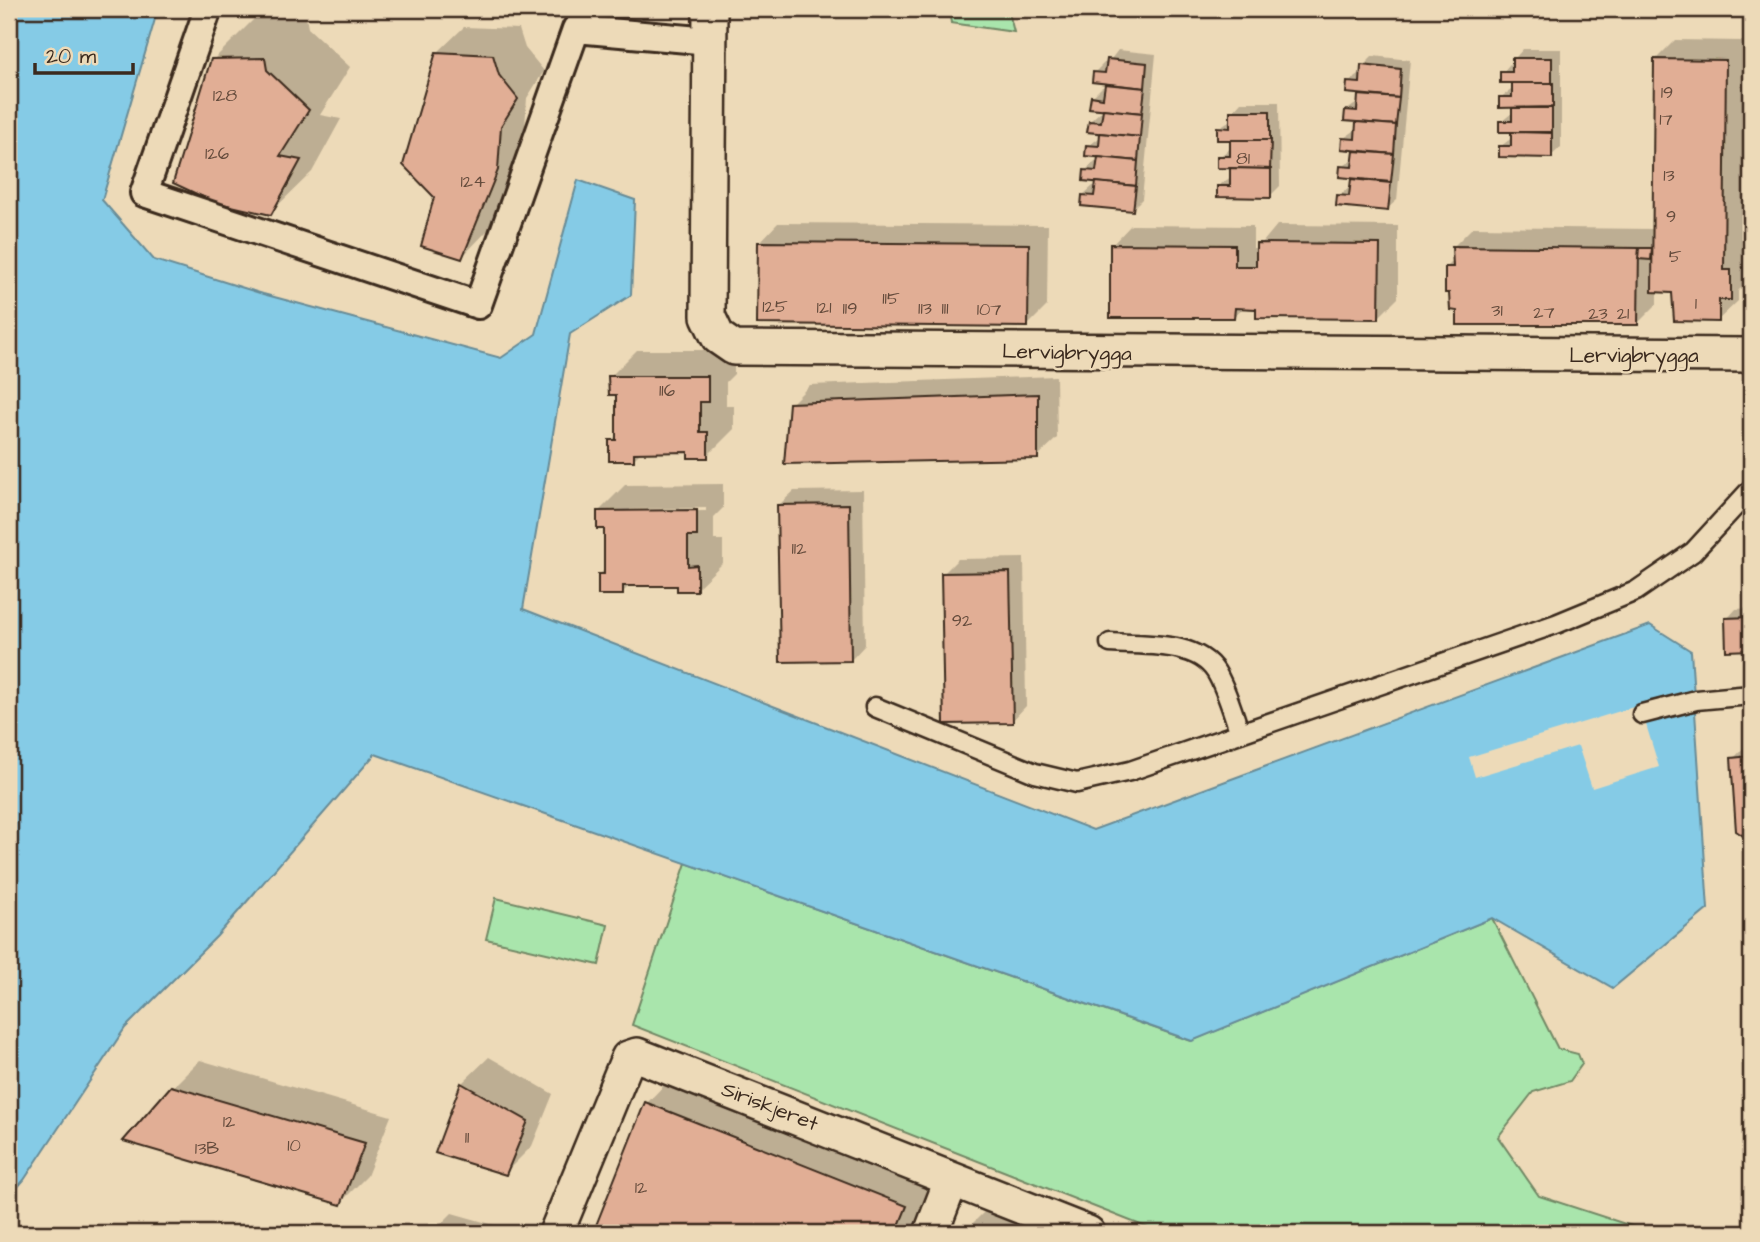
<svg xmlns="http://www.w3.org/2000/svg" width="1760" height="1242" font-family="'Architects Daughter',sans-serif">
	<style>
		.green { fill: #a9e5ac; stroke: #728865; stroke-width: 2 }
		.water { fill: #85cbe6; stroke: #678b96; stroke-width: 2 }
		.pier { fill: #eddab8 }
		.shadow { fill: #0003; fill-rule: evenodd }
		.building { fill: #e1ae95; stroke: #3b2a1e; stroke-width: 2 }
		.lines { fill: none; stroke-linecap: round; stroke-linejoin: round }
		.service-casing { stroke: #3b2a1e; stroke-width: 23 }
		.pedestrian-casing { stroke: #3b2a1e; stroke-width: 32 }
		.minor-casing { stroke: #3b2a1e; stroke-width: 38 }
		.service { stroke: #eddab8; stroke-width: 18 }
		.pedestrian { stroke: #eddab8; stroke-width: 26 }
		.minor { stroke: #eddab8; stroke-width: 33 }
		.labels { text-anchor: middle; stroke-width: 5; stroke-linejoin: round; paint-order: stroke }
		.number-label { font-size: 18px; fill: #644b3c }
		.street-label { font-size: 21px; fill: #3b2a1e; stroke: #eddab8 }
	</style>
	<rect width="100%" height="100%" fill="#eddab8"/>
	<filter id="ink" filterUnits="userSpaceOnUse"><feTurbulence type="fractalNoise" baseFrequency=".0143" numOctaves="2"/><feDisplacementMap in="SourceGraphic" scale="14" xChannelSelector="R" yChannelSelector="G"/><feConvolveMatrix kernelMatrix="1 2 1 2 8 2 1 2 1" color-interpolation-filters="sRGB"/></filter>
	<g filter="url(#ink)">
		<!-- green -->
		<g class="green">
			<path d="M 949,9 L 1008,9 L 1014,32 L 951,23 Z"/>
			<path d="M 686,863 L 1191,1041 L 1492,918 L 1558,1049 L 1578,1054 L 1582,1064 L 1570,1081 L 1533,1092 L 1498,1137 L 1539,1196 L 1653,1233 L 1161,1233 L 632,1025 Z"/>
			<path d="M 496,898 L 608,925 L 599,965 L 486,939 Z"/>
		</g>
		<!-- water -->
		<path class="water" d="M 9,9 L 158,9 L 102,200 L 154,260 L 263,294 L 501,358 L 536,334 L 578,180 L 635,200 L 631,295 L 570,334 L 523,609 L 1093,830 L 1650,625 L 1691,651 L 1708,909 L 1613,988 L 1492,918 L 1192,1041 L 375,754 L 217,936 L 125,1028 L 24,1180 L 9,1197 Z"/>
		<!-- pier -->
		<path class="pier" d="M 1640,705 L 1659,767 L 1592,788 L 1578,746 L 1475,777 L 1469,757 Z"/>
		<!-- shadow -->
		<g class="shadow">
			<path d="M 306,17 L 308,28 L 350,67 L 320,115 L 341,119 L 312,172 L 270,213 L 213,60 L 255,18 Z"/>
			<path d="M 464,27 L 519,29 L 525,48 L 544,71 L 527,98 L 524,142 L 488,230 L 462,257 L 436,196 L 437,53 Z"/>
			<path d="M 1675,40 L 1744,41 L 1743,252 L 1749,251 L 1750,279 L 1738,291 L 1738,301 L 1718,320 L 1674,292 L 1657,290 L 1657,304 L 1637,324 L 1459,310 L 1446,268 L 1454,260 L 1454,246 L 1473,227 L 1654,229 L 1656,59 Z"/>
			<path d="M 1523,49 L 1561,49 L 1561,147 L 1551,156 L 1501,146 L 1513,137 L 1513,130 L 1501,122 L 1513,112 L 1514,106 L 1501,97 L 1514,88 L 1514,82 L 1502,73 Z"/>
			<path d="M 1118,50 L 1156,54 L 1142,199 L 1132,209 L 1083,195 L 1093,186 L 1097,186 L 1097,180 L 1085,171 L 1095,161 L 1099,161 L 1100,156 L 1088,146 L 1102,136 L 1102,132 L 1090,121 L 1100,112 L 1104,112 L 1104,107 L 1092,97 L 1102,87 L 1106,88 L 1107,82 L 1094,73 L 1104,63 L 1108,63 Z"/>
			<path d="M 1373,56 L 1410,60 L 1397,200 L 1387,209 L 1339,195 L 1352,186 L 1353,177 L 1342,167 L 1355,158 L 1356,149 L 1344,138 L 1357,129 L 1358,120 L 1347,110 L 1360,101 L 1360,92 L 1349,82 L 1362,73 L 1363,66 Z"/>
			<path d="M 1241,102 L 1279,102 L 1280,186 L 1270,196 L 1218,186 L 1231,177 L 1231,166 L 1219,157 L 1232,147 L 1232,138 L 1218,128 L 1232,119 L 1232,112 Z"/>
			<path d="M 778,223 L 1048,225 L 1047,306 L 1028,325 L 759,243 Z"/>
			<path d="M 1131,225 L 1253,226 L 1253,248 L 1258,248 L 1277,225 L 1398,226 L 1398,298 L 1379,317 L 1244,307 L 1233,317 L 1112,245 Z"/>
			<path d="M 637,350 L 734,350 L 734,374 L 726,382 L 726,406 L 734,406 L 734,429 L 707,456 L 690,451 L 642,451 L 634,459 L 611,441 L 618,434 L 617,393 L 610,377 Z"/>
			<path d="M 1056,376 L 1057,438 L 1037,457 L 791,404 L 810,385 Z"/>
			<path d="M 723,484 L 723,508 L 714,517 L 714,540 L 723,540 L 723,563 L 696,589 L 679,584 L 631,584 L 622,593 L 599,575 L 606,568 L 606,527 L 599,511 L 625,485 ZM 706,508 L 706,511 L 630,512 L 630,509 Z"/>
			<path d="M 863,490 L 865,645 L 851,660 L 779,505 L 794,491 Z"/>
			<path d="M 1024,558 L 1026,706 L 1012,721 L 943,574 L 958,559 Z"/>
			<path d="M 1751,608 L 1751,648 L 1728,649 L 1727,619 L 1736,609 Z"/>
			<path d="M 1751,740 L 1751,839 L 1738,830 L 1733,759 Z"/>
			<path d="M 489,1057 L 553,1094 L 532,1146 L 505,1173 L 437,1152 L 462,1083 Z"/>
			<path d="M 200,1060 L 391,1116 L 367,1176 L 340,1203 L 173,1087 Z"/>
			<path d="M 673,1076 L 933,1179 L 913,1229 L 909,1233 L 595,1233 L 647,1103 Z"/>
			<path d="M 990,1206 L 1059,1233 L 963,1233 Z"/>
			<path d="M 452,1213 L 522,1233 L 432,1233 Z"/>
		</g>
		<!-- building -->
		<g class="building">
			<path d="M 436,52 L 493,55 L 499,75 L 518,99 L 501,126 L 498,170 L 462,259 L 421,246 L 434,197 L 403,165 Z"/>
			<path d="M 265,58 L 267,70 L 309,110 L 280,156 L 301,160 L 271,215 L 214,202 L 173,183 L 211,59 Z"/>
			<path d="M 1512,58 L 1552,58 L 1552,83 L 1500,83 L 1500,72 L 1512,72 Z"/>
			<path d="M 1107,59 L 1147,63 L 1145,88 L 1092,82 L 1093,72 L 1105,73 Z"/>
			<path d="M 1654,59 L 1726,60 L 1724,270 L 1731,270 L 1731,300 L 1719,300 L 1719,322 L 1674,321 L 1672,293 L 1652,292 Z"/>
			<path d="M 1361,65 L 1401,69 L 1399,98 L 1346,93 L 1347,82 L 1360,83 Z"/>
			<path d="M 1512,83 L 1553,83 L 1553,107 L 1499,108 L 1499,97 L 1512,97 Z"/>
			<path d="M 1105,84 L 1145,88 L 1142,113 L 1089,108 L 1091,96 L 1103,98 Z"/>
			<path d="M 1358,95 L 1399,98 L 1396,125 L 1344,121 L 1345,110 L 1357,111 Z"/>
			<path d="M 1512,108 L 1552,108 L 1552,132 L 1499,132 L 1499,121 L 1512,121 Z"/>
			<path d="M 1103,109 L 1142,113 L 1140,137 L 1087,132 L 1089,121 L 1101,122 Z"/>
			<path d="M 1230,111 L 1270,111 L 1270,140 L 1217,140 L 1217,127 L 1230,128 Z"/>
			<path d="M 1356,122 L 1396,125 L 1394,154 L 1341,149 L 1342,138 L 1355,139 Z"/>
			<path d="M 1511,132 L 1552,133 L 1552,158 L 1499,157 L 1499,146 L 1511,146 Z"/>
			<path d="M 1100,133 L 1140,137 L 1138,161 L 1085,156 L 1086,145 L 1099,146 Z"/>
			<path d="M 1230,140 L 1271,140 L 1270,169 L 1217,168 L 1217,156 L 1230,156 Z"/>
			<path d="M 1354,151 L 1394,154 L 1391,182 L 1339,177 L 1340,166 L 1352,167 Z"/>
			<path d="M 1098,157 L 1138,161 L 1136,186 L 1083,181 L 1084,170 L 1096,171 Z"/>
			<path d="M 1230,168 L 1271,169 L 1271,198 L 1217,197 L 1217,186 L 1230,186 Z"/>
			<path d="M 1351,179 L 1391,183 L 1388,211 L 1336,206 L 1337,195 L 1349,196 Z"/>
			<path d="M 1096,182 L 1136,186 L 1133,211 L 1081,206 L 1082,195 L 1094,196 Z"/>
			<path d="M 758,242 L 1029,244 L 1028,327 L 757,324 Z"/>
			<path d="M 1256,243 L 1380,244 L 1379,319 L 1256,318 L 1256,309 L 1235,308 L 1234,318 L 1110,318 L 1110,244 L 1235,245 L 1235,266 L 1256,266 Z"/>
			<path d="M 1452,246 L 1639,248 L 1638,325 L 1457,325 L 1457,311 L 1450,310 L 1449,293 L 1445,293 L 1445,267 L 1453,267 Z"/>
			<path d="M 1639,248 L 1652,248 L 1651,260 L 1638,259 Z"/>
			<path d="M 608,376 L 708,376 L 708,402 L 700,402 L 700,432 L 708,432 L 708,458 L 688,458 L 688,452 L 634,453 L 634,461 L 609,461 L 609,440 L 616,440 L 616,395 L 609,395 Z"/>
			<path d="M 1038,394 L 1038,459 L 784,464 L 789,403 Z"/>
			<path d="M 849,504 L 851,661 L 780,662 L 777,505 Z"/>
			<path d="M 697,510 L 697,536 L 688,536 L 688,566 L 697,565 L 697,591 L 677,591 L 677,586 L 623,586 L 623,595 L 598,595 L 598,574 L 604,574 L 604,529 L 597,529 L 597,511 Z"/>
			<path d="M 1010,572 L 1013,723 L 944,724 L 941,573 Z"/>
			<path d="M 1751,617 L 1751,650 L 1726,651 L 1725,618 Z"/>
			<path d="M 1751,756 L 1751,841 L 1736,831 L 1731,758 Z"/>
			<path d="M 461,1083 L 528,1121 L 506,1175 L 435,1153 Z"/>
			<path d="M 171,1086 L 365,1143 L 341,1205 L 123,1141 Z"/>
			<path d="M 645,1102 L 907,1206 L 896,1233 L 593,1233 Z"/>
		</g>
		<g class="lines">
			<defs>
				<g id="service">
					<path d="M 1110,643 C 1143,646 1196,640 1216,672 C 1227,690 1233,714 1240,733"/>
					<path d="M 875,707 L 1035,773 L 1077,783 L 1130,771 L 1556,624 L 1636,591 L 1693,552 L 1751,489"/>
					<path d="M 1642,714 L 1696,700 L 1751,695"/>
				</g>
				<path id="pedestrian" d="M 208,9 L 144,193 L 478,305 L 576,29 L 710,41"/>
				<g id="minor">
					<path d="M 710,9 L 708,316 L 718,337 L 734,348 L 1751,355"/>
					<path d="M 556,1233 L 628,1058 L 637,1055 L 1088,1233"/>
					<path d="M 931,1233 L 951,1181"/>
				</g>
			</defs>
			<!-- service casing -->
			<use href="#service" class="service-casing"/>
			<!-- pedestrian casing -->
			<use href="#pedestrian" class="pedestrian-casing"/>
			<!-- minor casing -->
			<use href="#minor" class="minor-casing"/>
			<!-- service -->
			<use href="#service" class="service"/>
			<!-- pedestrian -->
			<use href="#pedestrian" class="pedestrian"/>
			<!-- minor -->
			<use href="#minor" class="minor"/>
		</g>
	</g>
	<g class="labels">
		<!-- number labels -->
		<g class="number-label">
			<text x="1667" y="98">19</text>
			<text x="225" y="101">128</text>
			<text x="1666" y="125">17</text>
			<text x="217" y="159">126</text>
			<text x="1243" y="164">81</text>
			<text x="1669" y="181">13</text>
			<text x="473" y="187">124</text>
			<text x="1671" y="222">9</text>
			<text x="1675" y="262">5</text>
			<text x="891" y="304">115</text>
			<text x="1696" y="309">1</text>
			<text x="775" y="312">125</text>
			<text x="824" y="313">121</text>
			<text x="850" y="314">119</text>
			<text x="925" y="314">113</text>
			<text x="945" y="314">111</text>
			<text x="989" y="315">107</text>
			<text x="1497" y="316">31</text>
			<text x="1544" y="318">27</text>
			<text x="1598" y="319">23</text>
			<text x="1623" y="319">21</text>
			<text x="667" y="396">116</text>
			<text x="799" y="554">112</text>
			<text x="962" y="626">92</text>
			<text x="229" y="1127">12</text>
			<text x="467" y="1143">11</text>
			<text x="294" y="1151">10</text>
			<text x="207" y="1154">13B</text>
			<text x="641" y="1193">12</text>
		</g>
		<!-- street labels -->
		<g class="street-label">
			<text transform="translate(1067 352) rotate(1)" y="7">Lervigbrygga</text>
			<text x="1634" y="362">Lervigbrygga</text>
			<text transform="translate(770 1106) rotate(21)" y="7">Siriskjeret</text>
		</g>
	</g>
	<!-- margin -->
	<rect width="1760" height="1242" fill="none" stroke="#eddab8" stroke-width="35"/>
	<rect x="18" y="18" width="1725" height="1207" fill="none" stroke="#3b2a1e" stroke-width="2.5" filter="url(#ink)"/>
	<!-- scale -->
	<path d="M35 63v10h98v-10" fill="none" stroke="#3b2a1e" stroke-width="3.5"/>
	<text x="46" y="63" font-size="21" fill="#3b2a1e" stroke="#eddab8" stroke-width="5" paint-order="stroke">20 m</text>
</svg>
